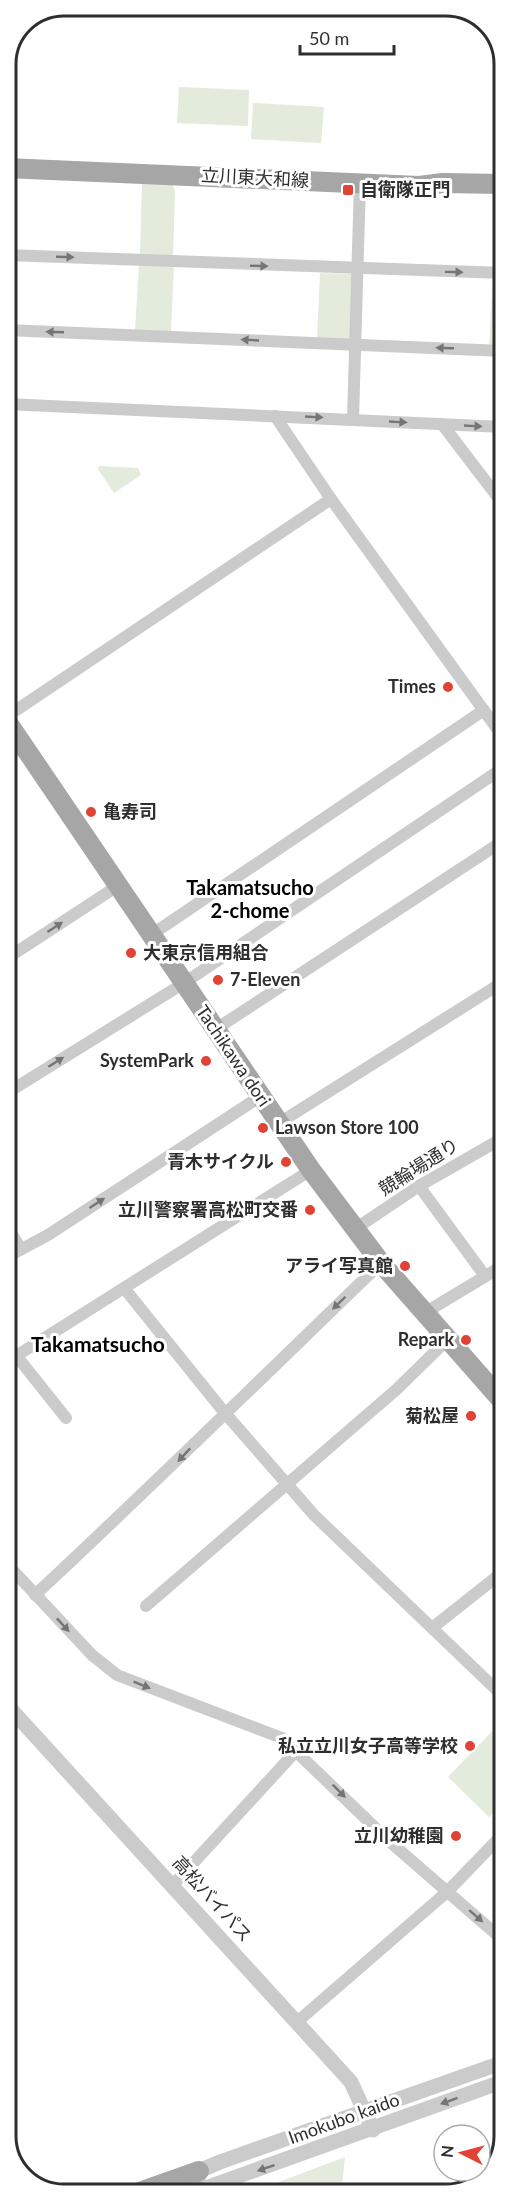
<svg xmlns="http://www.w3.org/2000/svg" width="510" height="2201" font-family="Lato,'Noto Sans JP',sans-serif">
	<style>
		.green { fill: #e2ebdc }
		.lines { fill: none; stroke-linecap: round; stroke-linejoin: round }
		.minor { stroke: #cbcbcb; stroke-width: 12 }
		.tertiary { stroke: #cbcbcb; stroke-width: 15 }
		.primary { stroke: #a6a6a6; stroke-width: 20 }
		.oneway { fill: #757575 }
		.poi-dot { fill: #e04335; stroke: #fff; stroke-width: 2 }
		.labels { text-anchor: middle; stroke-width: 6; stroke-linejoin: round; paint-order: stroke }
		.street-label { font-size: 18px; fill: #2e2e2e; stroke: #fff }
		.poi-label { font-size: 18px; font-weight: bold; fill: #2e2e2e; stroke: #fff; text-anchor: end }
		.neighbourhood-label { font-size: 20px; font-weight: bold; fill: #000; stroke: #fff }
		.quarter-label { font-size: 21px; font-weight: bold; fill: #000; stroke: #fff }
		.rim { fill: none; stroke: #2e2e2e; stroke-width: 3 }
	</style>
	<rect width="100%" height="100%" fill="#fff"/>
	<!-- green -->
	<g class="green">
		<path d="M 179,87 L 249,90 L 248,126 L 177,123 Z"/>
		<path d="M 253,103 L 324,107 L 321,143 L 251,139 Z"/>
		<path d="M 142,182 L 172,183 L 175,192 L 173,257 L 140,256 Z"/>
		<path d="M 497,185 L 503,185 L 503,271 L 493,271 Z"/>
		<path d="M 139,264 L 174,266 L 171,331 L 167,333 L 135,331 Z"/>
		<path d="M 320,273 L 355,274 L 352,341 L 317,340 Z"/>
		<path d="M 493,273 L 503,274 L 503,350 L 489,349 Z"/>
		<path d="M 99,466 L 138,468 L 141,475 L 114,493 L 98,469 Z"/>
		<path d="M 504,1719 L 504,1802 L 489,1817 L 448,1777 Z"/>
		<path d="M 345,2157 L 341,2194 L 251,2194 L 253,2192 Z"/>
	</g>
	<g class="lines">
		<!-- minor -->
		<g class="minor">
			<path d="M 6,149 L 10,55"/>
			<path d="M 6,255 L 503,273"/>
			<path d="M 6,330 L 503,351"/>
			<path d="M 6,404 L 503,427"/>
			<path d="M 275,416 L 331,499 L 503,737"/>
			<path d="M 353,419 L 360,182"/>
			<path d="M 442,424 L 503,504"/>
			<path d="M 6,717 L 331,499"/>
			<path d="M 151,935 L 484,710"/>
			<path d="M 6,959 L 119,885"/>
			<path d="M 216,1029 L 503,841"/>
			<path d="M 7,1093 L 184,983 L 503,768"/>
			<path d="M 279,1123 L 503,982"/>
			<path d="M 419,1186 L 485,1276"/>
			<path d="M 7,1226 L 21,1249"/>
			<path d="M 355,1229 L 419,1186 L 503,1138"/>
			<path d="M 7,1257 L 48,1235 L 261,1096"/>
			<path d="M 124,1288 L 224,1412 L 314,1515 L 504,1697"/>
			<path d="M 426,1312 L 504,1265"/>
			<path d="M 7,1344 L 66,1418"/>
			<path d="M 16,1356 L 311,1170"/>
			<path d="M 7,1564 L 92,1655 L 117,1675 L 282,1738 L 389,1841 L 504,1941"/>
			<path d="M 35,1595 C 152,1486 266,1374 381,1263"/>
			<path d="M 146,1606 L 397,1389 L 449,1338"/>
			<path d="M 432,1628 L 504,1571"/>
			<path d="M 173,1885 L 297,1750"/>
			<path d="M 297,2022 L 447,1892 L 504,1833"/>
		</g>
		<!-- tertiary -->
		<g class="tertiary">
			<path d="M 7,1705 L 341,2071 L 351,2082 L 373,2130"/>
			<path d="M 198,2180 L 199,2171 L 220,2162 L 504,2062"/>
			<path d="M 197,2191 L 504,2081"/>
		</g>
		<!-- primary -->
		<g class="primary">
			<path d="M 6,168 L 419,186 L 443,183 L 503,184"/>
			<path d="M 6,720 L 311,1170 L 381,1263 L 504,1403"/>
			<path d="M 134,2194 L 199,2171"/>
			<path d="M 186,2194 L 197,2191"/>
		</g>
	</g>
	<!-- one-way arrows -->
	<defs><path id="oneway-solid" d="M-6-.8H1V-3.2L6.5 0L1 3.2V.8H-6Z" transform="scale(1.5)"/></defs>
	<g class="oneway">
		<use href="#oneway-solid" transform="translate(65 257) rotate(2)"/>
		<use href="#oneway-solid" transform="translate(259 266) rotate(2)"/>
		<use href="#oneway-solid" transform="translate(454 272) rotate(1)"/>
		<use href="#oneway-solid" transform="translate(55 332) rotate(-178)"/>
		<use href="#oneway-solid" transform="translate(250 340) rotate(-177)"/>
		<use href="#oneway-solid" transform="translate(445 348) rotate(-178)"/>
		<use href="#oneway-solid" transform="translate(314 417) rotate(3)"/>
		<use href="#oneway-solid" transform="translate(398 422) rotate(3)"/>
		<use href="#oneway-solid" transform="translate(473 426) rotate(3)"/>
		<use href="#oneway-solid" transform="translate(55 927) rotate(-33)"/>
		<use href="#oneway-solid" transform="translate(56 1062) rotate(-32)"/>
		<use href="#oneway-solid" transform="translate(97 1203) rotate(-33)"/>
		<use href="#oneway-solid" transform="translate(339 1303) rotate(136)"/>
		<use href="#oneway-solid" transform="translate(184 1455) rotate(133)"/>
		<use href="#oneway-solid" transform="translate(63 1625) rotate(47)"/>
		<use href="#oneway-solid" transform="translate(142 1685) rotate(22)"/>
		<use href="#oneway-solid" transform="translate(339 1791) rotate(45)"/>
		<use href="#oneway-solid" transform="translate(476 1916) rotate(41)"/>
		<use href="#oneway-solid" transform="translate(449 2101) rotate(160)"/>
		<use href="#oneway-solid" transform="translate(266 2168) rotate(161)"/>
	</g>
	<!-- markers -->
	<g class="poi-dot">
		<rect x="342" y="184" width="12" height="12" rx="3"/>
		<circle cx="448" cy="687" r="6"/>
		<circle cx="91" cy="812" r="6"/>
		<circle cx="131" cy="953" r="6"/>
		<circle cx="218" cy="980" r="6"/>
		<circle cx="206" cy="1061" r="6"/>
		<circle cx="263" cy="1128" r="6"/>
		<circle cx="286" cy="1162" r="6"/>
		<circle cx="310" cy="1210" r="6"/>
		<circle cx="405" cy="1266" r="6"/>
		<circle cx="466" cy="1340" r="6"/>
		<circle cx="471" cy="1416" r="6"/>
		<circle cx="470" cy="1746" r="6"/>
		<circle cx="456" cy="1836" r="6"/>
	</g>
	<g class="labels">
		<!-- street labels -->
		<g class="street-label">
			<text transform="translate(255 178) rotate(3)" y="6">立川東大和線</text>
			<text transform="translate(233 1056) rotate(56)" y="6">Tachikawa dori</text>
			<text transform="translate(419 1167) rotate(-32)" y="6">競輪場通り</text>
			<text transform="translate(212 1899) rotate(48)" y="6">高松バイパス</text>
			<text transform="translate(344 2119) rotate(-20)" y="6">Imokubo kaido</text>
		</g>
		<!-- poi labels -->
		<g class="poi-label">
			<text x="360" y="196" text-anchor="start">自衛隊正門</text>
			<text x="436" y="693">Times</text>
			<text x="103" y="818" text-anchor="start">亀寿司</text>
			<text x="143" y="959" text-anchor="start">大東京信用組合</text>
			<text x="230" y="986" text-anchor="start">7-Eleven</text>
			<text x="194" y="1067">SystemPark</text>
			<text x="275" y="1134" text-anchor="start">Lawson Store 100</text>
			<text x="274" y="1168">青木サイクル</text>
			<text x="298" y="1216">立川警察署高松町交番</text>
			<text x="393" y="1272">アライ写真館</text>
			<text x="454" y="1346">Repark</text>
			<text x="459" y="1422">菊松屋</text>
			<text x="458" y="1752">私立立川女子高等学校</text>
			<text x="444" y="1842">立川幼稚園</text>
		</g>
		<!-- neighbourhood labels -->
		<g class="neighbourhood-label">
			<text x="250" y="895">Takamatsucho<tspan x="250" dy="23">2-chome</tspan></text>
		</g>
		<!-- quarter labels -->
		<g class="quarter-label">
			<text x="98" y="1352">Takamatsucho</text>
		</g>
	</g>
	<!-- crop -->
	<path d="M0 0H510V2201H0ZM64 16H446A48 48 0 0 1 494 64V2136A48 48 0 0 1 446 2184H64A48 48 0 0 1 16 2136V64A48 48 0 0 1 64 16Z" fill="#fff" fill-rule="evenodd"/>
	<path class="rim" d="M64 16H446A48 48 0 0 1 494 64V2136A48 48 0 0 1 446 2184H64A48 48 0 0 1 16 2136V64A48 48 0 0 1 64 16Z"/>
	<!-- north arrow -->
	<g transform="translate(462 2153) rotate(276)"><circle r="28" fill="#ffffff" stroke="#ababab" stroke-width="1.5"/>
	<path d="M0-4.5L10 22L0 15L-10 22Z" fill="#e04335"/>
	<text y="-9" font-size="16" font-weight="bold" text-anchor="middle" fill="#2e2e2e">N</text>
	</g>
	<!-- scale -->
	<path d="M300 45v9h94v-9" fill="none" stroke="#2e2e2e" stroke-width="3"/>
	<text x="309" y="45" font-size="18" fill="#2e2e2e" stroke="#ffffff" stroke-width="4.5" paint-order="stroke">50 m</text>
</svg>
